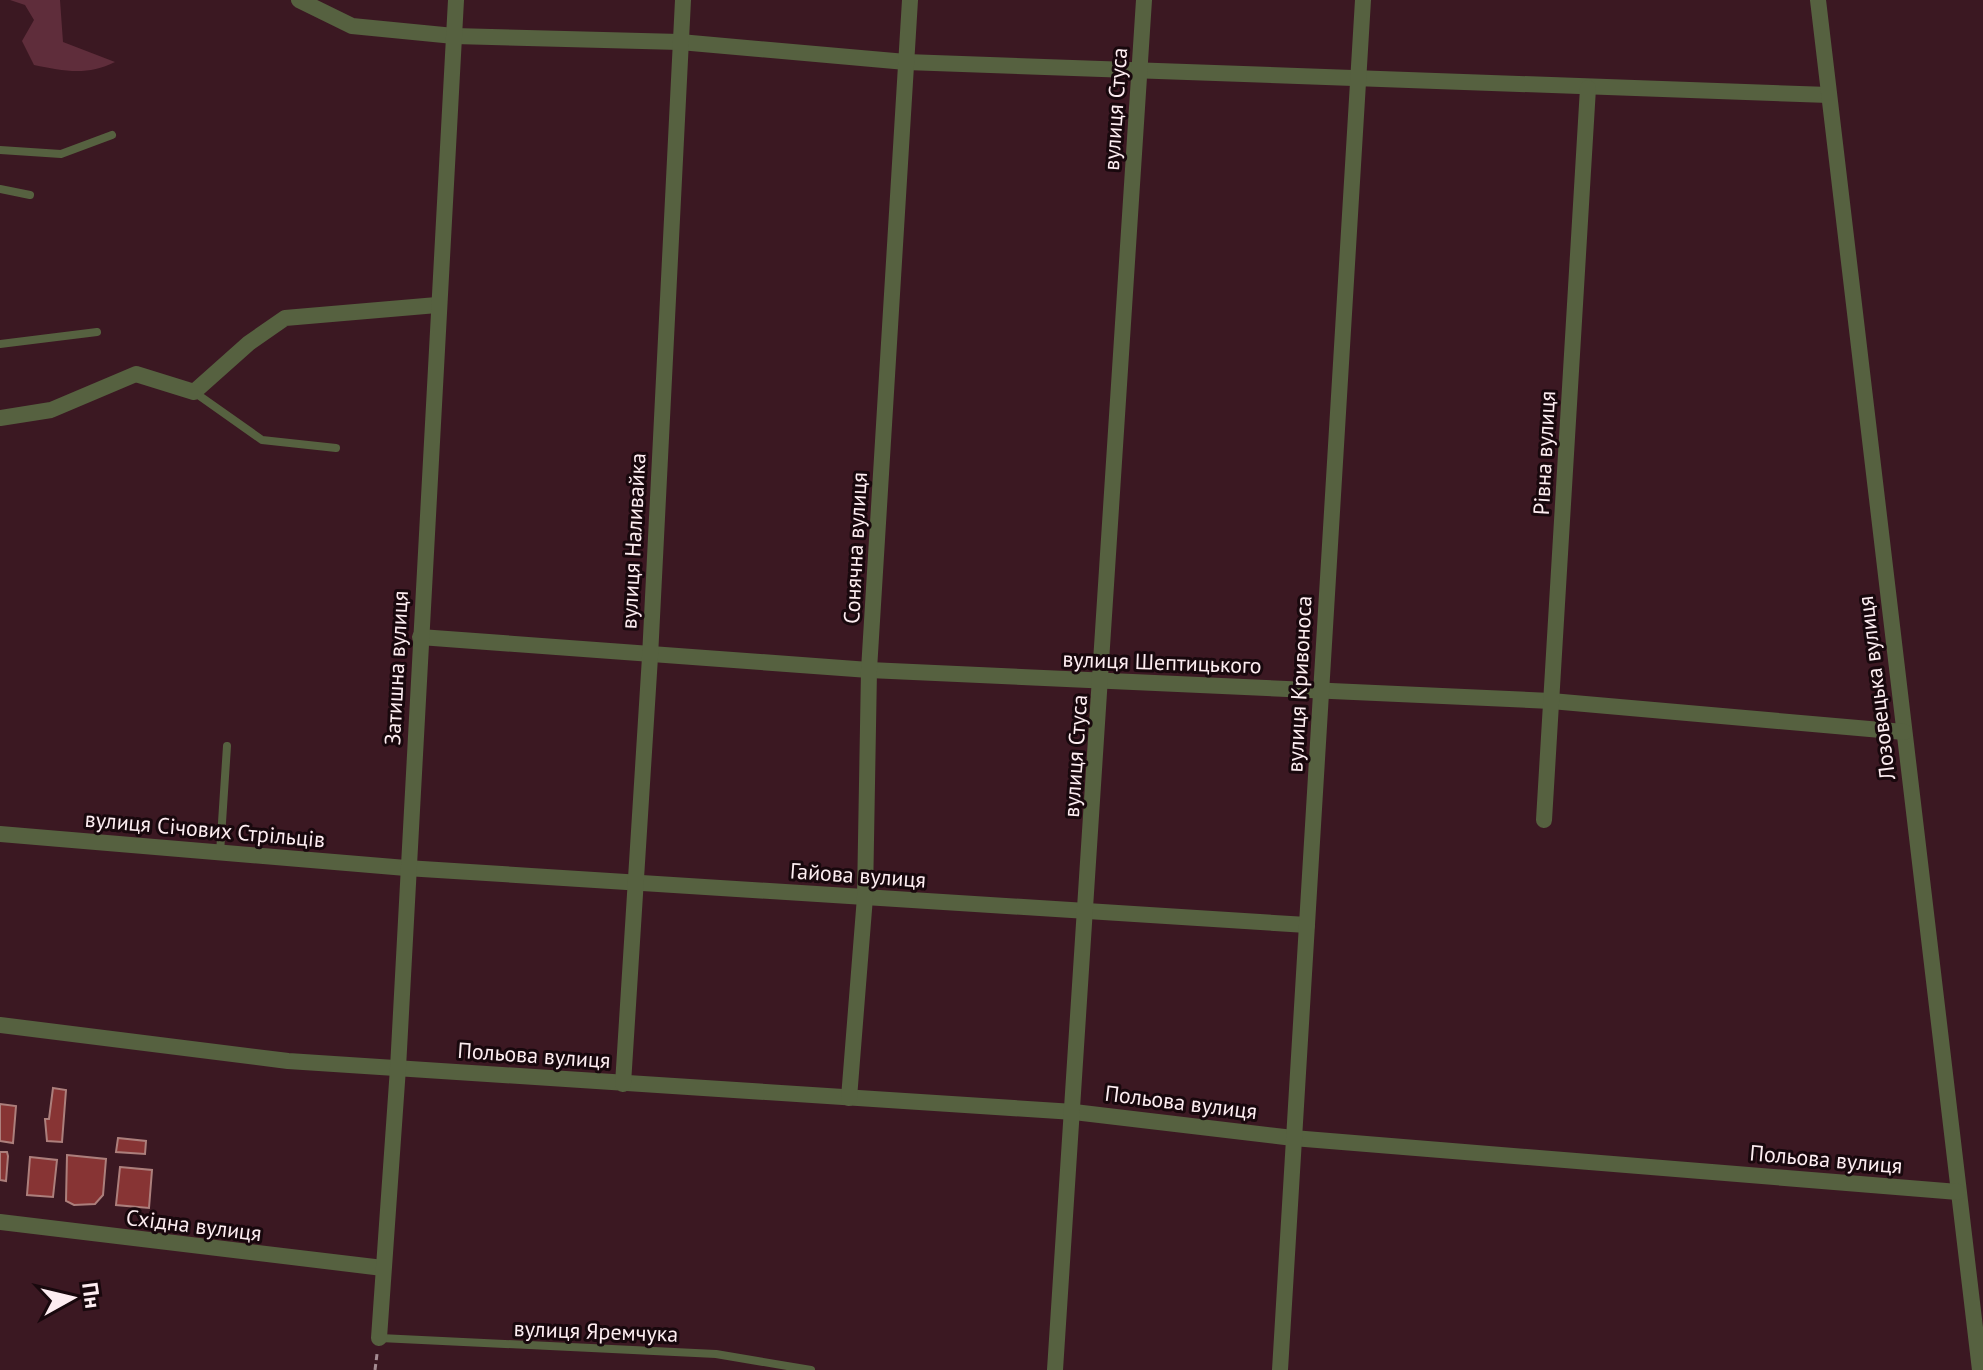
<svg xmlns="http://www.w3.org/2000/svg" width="1983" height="1370" font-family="'PT Sans',sans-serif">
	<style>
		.green { fill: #5f2d3b }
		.building { fill: #873434; stroke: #ac7f7c; stroke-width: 2 }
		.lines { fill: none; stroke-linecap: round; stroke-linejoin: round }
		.path { stroke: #a48b92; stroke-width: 3; stroke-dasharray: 6 4; stroke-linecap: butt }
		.service { stroke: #566140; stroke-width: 8 }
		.minor { stroke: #566140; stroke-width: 16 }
		.labels { text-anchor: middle; stroke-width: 6; stroke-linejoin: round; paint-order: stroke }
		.street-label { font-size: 22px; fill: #fdedf1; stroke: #18080d }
	</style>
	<rect width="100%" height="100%" fill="#3b1822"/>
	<!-- green -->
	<path class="green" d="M 10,0 L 60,0 L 63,42 L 115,62 C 87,76 64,71 34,65 L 22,41 L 34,20 L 25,5 Z"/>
	<!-- building -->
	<g class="building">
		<path d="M 53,1088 L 66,1090 L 62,1142 L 47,1141 L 45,1119 L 49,1119 Z"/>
		<path d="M 0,1104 L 16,1106 L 13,1143 L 0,1141 Z"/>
		<path d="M 118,1138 L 146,1141 L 145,1154 L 116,1152 Z"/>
		<path d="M 0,1152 L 7,1152 L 8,1156 L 6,1181 L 0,1180 Z"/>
		<path d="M 67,1155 L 106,1159 L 103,1195 L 95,1204 L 74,1205 L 66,1201 Z"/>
		<path d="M 30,1157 L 57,1160 L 53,1197 L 27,1195 Z"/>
		<path d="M 120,1167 L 152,1170 L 149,1208 L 116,1205 Z"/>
	</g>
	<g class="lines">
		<!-- path -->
		<path class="path" d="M 375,1370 L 377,1354"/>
		<!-- service -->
		<g class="service">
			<path d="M 0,150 L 61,154 L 112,135"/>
			<path d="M 0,189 L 30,195"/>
			<path d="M 0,344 L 97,332"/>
			<path d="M 194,392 L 262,440 L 336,448"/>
			<path d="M 220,853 L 227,746"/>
			<path d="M 380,1338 L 716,1354 L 811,1370"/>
		</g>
		<!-- minor -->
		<g class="minor">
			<path d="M 299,0 L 352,26 L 454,36 L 680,42 L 906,62 L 1829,95"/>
			<path d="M 1818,0 L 1980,1370"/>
			<path d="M 0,418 L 51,410 L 136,374 L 194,392 L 249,343 L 285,318 L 437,305"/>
			<path d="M 420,637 L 869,670 L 1551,701 L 1904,732"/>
			<path d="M 1544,820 L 1588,88"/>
			<path d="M 0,834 L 406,868 L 1307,925"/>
			<path d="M 0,1025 L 288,1061 L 1074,1112 L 1293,1138 L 1958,1192"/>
			<path d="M 623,1084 L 650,657 L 683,0"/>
			<path d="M 849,1098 L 865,897 L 869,670 L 910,0"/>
			<path d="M 0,1222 L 383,1268"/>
			<path d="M 379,1338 L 398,1068 L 456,0"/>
			<path d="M 1055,1370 L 1144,0"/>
			<path d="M 1280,1370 L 1363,0"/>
		</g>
	</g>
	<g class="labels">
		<!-- street labels -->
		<g class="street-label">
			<text transform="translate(1115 109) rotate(-86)" y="8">вулиця Стуса</text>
			<text transform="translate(1544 453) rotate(-87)" y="8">Рівна вулиця</text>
			<text transform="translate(633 541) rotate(-87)" y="8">вулиця Наливайка</text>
			<text transform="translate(855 548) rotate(-87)" y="8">Сонячна вулиця</text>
			<text transform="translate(1162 662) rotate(2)" y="8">вулиця Шептицького</text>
			<text transform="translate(396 668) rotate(-87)" y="8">Затишна вулиця</text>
			<text transform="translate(1299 684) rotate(-87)" y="8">вулиця Кривоноса</text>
			<text transform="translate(1876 688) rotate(-97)" y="8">Лозовецька вулиця</text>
			<text transform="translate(1075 756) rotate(-86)" y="8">вулиця Стуса</text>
			<text transform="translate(205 829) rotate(5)" y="8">вулиця Січових Стрільців</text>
			<text transform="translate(858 875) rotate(4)" y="8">Гайова вулиця</text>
			<text transform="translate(534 1055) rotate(4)" y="8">Польова вулиця</text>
			<text transform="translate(1181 1102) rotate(7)" y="8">Польова вулиця</text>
			<text transform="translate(1826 1159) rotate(5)" y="8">Польова вулиця</text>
			<text transform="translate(194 1225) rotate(7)" y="8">Східна вулиця</text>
			<text transform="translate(596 1331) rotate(2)" y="8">вулиця Яремчука</text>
		</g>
	</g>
	<!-- north arrow -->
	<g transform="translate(72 1298) rotate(82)" stroke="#18080d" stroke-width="6" paint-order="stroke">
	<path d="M0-6L14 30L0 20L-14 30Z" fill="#fdedf1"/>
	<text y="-12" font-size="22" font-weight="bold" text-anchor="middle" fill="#fdedf1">Пн</text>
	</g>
</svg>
